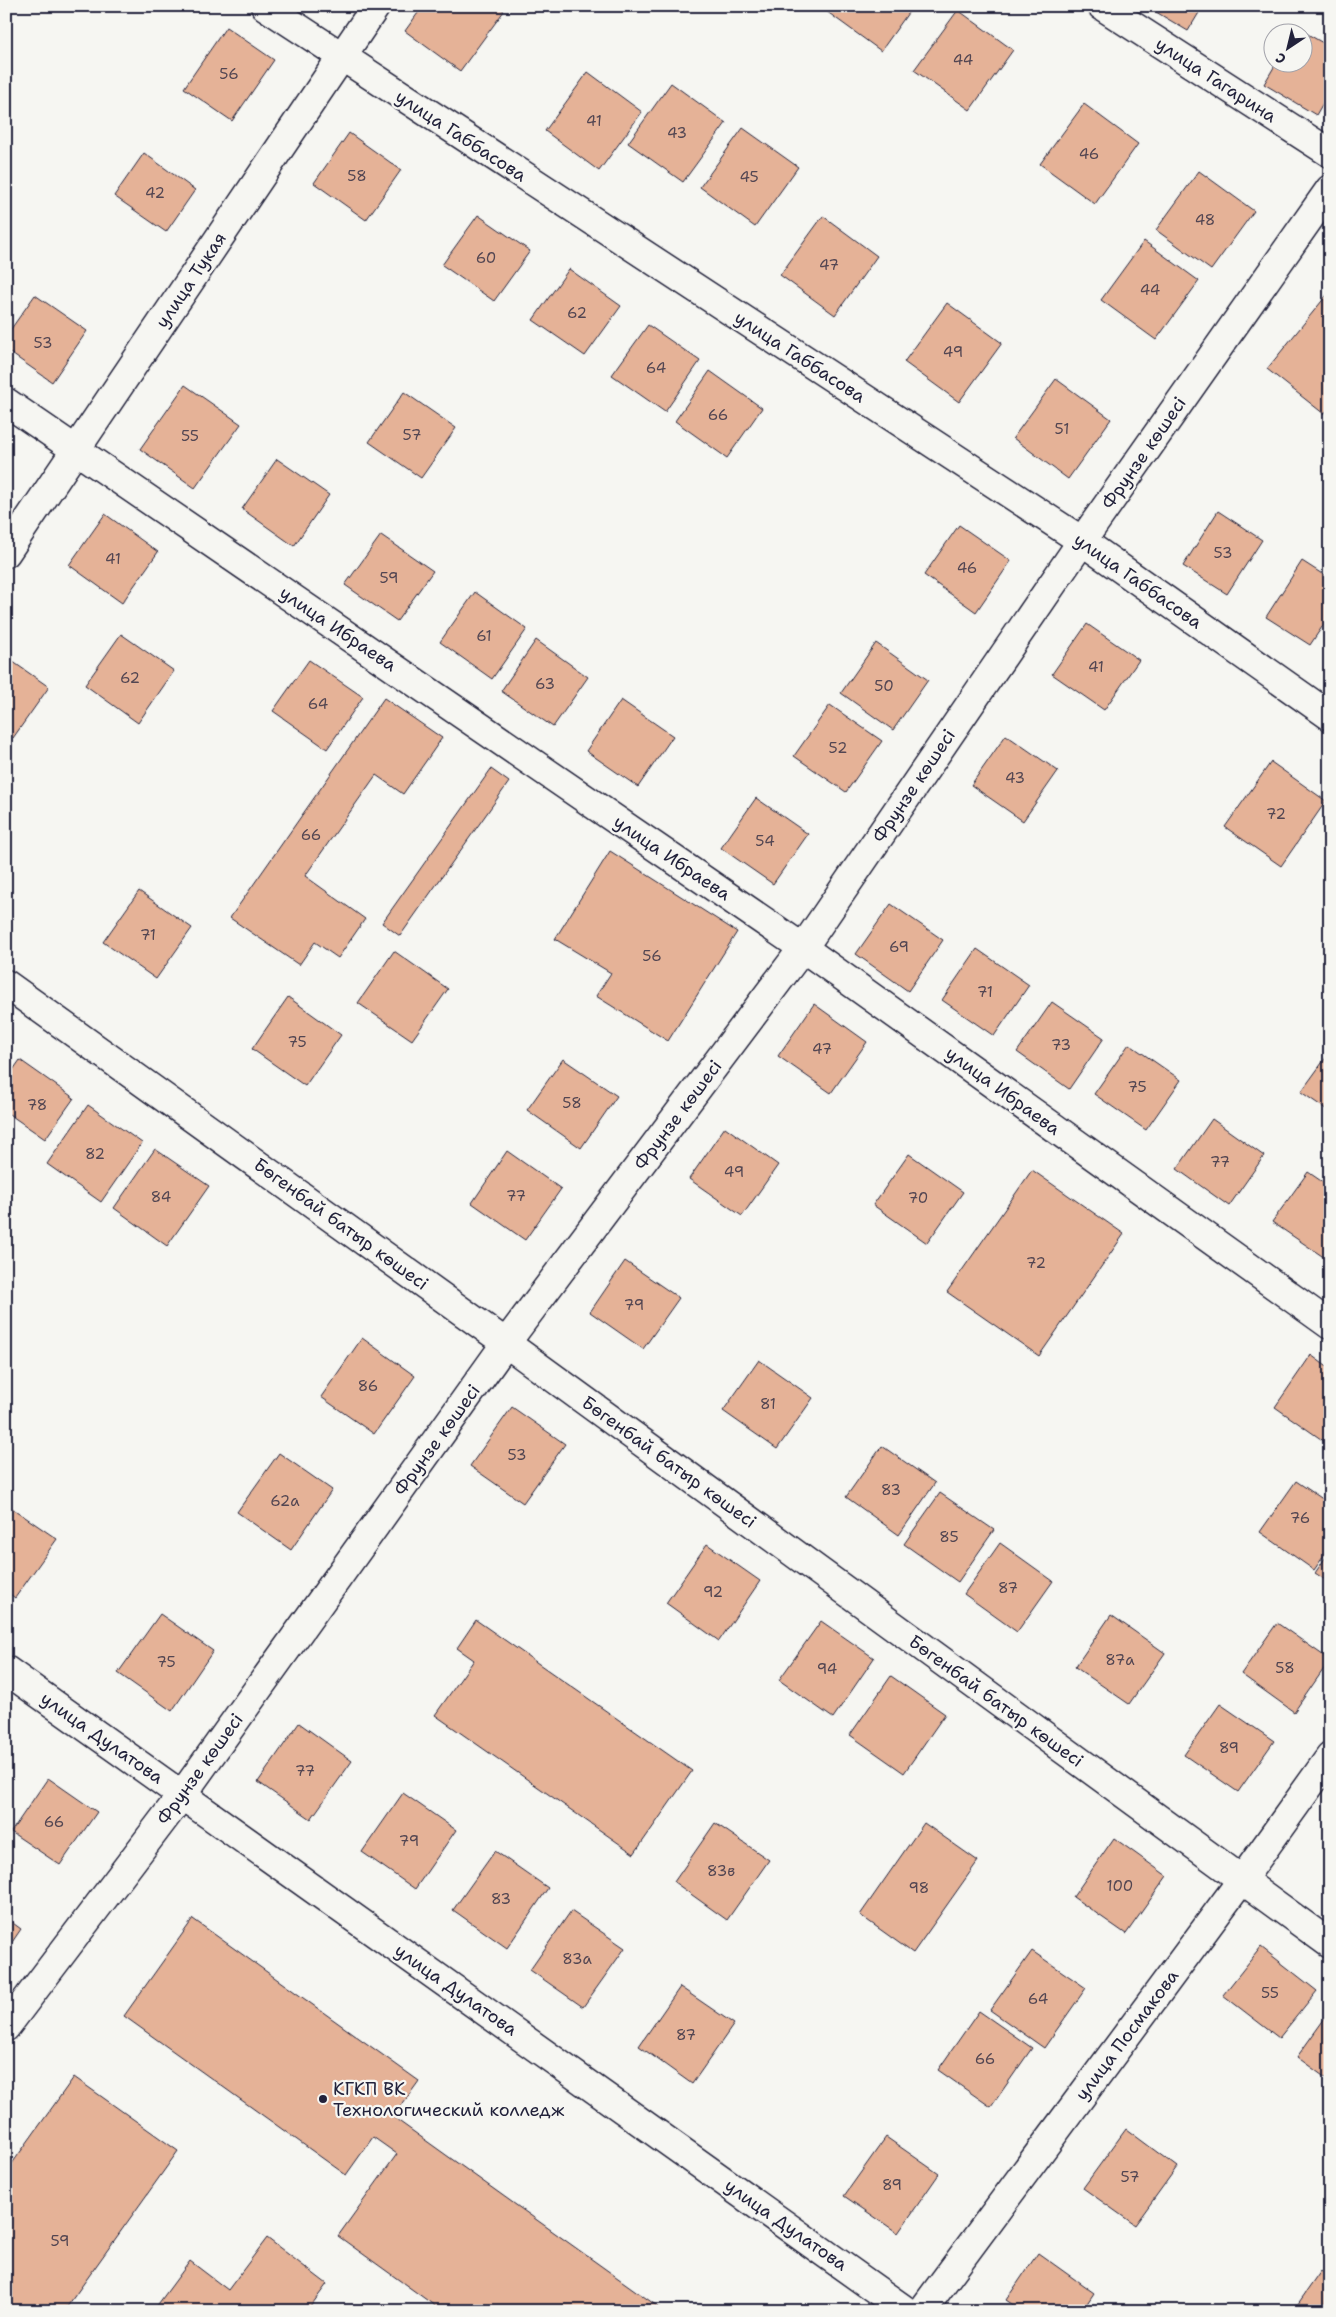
<svg xmlns="http://www.w3.org/2000/svg" width="1336" height="2317" font-family="'Shantell Sans',sans-serif">
	<style>
		.building { fill: #e5b297; stroke: #22223b }
		.lines { fill: none; stroke-linecap: round; stroke-linejoin: round }
		.minor-casing { stroke: #22223b; stroke-width: 31 }
		.minor { stroke: #f6f6f2; stroke-width: 28 }
		.poi-dot { fill: #22223b; stroke: #f6f6f2; stroke-width: 2 }
		.labels { text-anchor: middle; stroke-width: 4.5; stroke-linejoin: round; paint-order: stroke }
		.number-label { font-size: 15px; fill: #534652 }
		.street-label { font-size: 18px; fill: #22223b; stroke: #f6f6f2 }
		.poi-label { font-size: 18px; fill: #22223b; stroke: #f6f6f2; text-anchor: start }
	</style>
	<rect width="100%" height="100%" fill="#f6f6f2"/>
	<filter id="ink" filterUnits="userSpaceOnUse"><feTurbulence type="fractalNoise" baseFrequency=".02" numOctaves="2"/><feDisplacementMap in="SourceGraphic" scale="10" xChannelSelector="R" yChannelSelector="G"/><feConvolveMatrix kernelMatrix="1 2 1 2 8 2 1 2 1" color-interpolation-filters="sRGB"/></filter>
	<g filter="url(#ink)">
		<!-- building -->
		<g class="building">
			<path d="M 423,6 L 497,6 L 504,11 L 460,71 L 405,31 Z"/>
			<path d="M 829,6 L 913,6 L 881,51 L 826,11 Z"/>
			<path d="M 1146,6 L 1203,6 L 1188,31 Z"/>
			<path d="M 958,10 L 1013,50 L 970,110 L 914,70 Z"/>
			<path d="M 226,27 L 274,60 L 232,121 L 184,88 Z"/>
			<path d="M 1297,28 L 1330,47 L 1330,91 L 1316,115 L 1264,84 L 1277,62 L 1304,62 L 1304,32 L 1295,32 Z"/>
			<path d="M 588,72 L 642,112 L 599,171 L 545,131 Z"/>
			<path d="M 671,83 L 726,123 L 683,182 L 628,143 Z"/>
			<path d="M 1084,104 L 1138,144 L 1095,204 L 1040,164 Z"/>
			<path d="M 743,128 L 798,167 L 755,227 L 700,187 Z"/>
			<path d="M 349,133 L 401,170 L 366,220 L 314,183 Z"/>
			<path d="M 144,153 L 195,190 L 166,232 L 114,196 Z"/>
			<path d="M 1199,171 L 1254,211 L 1211,270 L 1156,230 Z"/>
			<path d="M 478,215 L 530,251 L 494,301 L 442,265 Z"/>
			<path d="M 823,216 L 877,256 L 835,315 L 780,275 Z"/>
			<path d="M 1144,241 L 1199,281 L 1156,340 L 1101,300 Z"/>
			<path d="M 569,269 L 621,306 L 585,356 L 533,320 Z"/>
			<path d="M 1330,291 L 1330,406 L 1324,414 L 1267,369 Z"/>
			<path d="M 35,295 L 87,331 L 52,382 L 6,350 L 6,336 Z"/>
			<path d="M 947,303 L 1002,343 L 959,402 L 904,362 Z"/>
			<path d="M 648,325 L 700,361 L 665,412 L 612,375 Z"/>
			<path d="M 710,371 L 762,408 L 727,458 L 675,421 Z"/>
			<path d="M 1056,379 L 1111,419 L 1068,479 L 1013,438 Z"/>
			<path d="M 185,385 L 241,424 L 195,488 L 140,449 Z"/>
			<path d="M 404,392 L 456,428 L 421,478 L 369,442 Z"/>
			<path d="M 277,459 L 329,495 L 294,546 L 242,509 Z"/>
			<path d="M 1218,511 L 1262,540 L 1227,594 L 1183,566 Z"/>
			<path d="M 105,514 L 158,552 L 122,603 L 69,565 Z"/>
			<path d="M 959,525 L 1011,561 L 976,612 L 924,575 Z"/>
			<path d="M 381,535 L 433,571 L 397,621 L 345,585 Z"/>
			<path d="M 1302,561 L 1330,579 L 1330,615 L 1310,645 L 1266,617 Z"/>
			<path d="M 475,592 L 527,629 L 492,679 L 440,642 Z"/>
			<path d="M 1087,624 L 1139,660 L 1104,710 L 1052,674 Z"/>
			<path d="M 121,634 L 174,671 L 138,723 L 85,685 Z"/>
			<path d="M 536,640 L 588,677 L 553,727 L 501,691 Z"/>
			<path d="M 876,643 L 928,680 L 893,730 L 841,693 Z"/>
			<path d="M 6,657 L 49,687 L 13,738 L 6,733 Z"/>
			<path d="M 309,660 L 363,697 L 327,749 L 273,711 Z"/>
			<path d="M 384,698 L 442,738 L 403,794 L 376,775 L 305,876 L 365,919 L 338,958 L 315,942 L 299,965 L 230,918 Z"/>
			<path d="M 621,700 L 673,736 L 638,787 L 586,751 Z"/>
			<path d="M 830,705 L 882,741 L 846,792 L 794,756 Z"/>
			<path d="M 1006,735 L 1058,771 L 1023,821 L 971,785 Z"/>
			<path d="M 1271,762 L 1326,801 L 1281,866 L 1225,827 Z"/>
			<path d="M 491,769 L 509,782 L 400,936 L 382,923 Z"/>
			<path d="M 756,798 L 808,834 L 773,884 L 721,848 Z"/>
			<path d="M 610,851 L 737,932 L 668,1041 L 596,996 L 611,973 L 555,939 Z"/>
			<path d="M 139,891 L 192,928 L 156,979 L 103,942 Z"/>
			<path d="M 891,904 L 943,940 L 908,991 L 856,954 Z"/>
			<path d="M 977,949 L 1029,985 L 994,1036 L 942,1000 Z"/>
			<path d="M 394,951 L 448,989 L 412,1040 L 358,1003 Z"/>
			<path d="M 288,997 L 341,1035 L 305,1086 L 252,1049 Z"/>
			<path d="M 1052,1002 L 1104,1038 L 1069,1089 L 1017,1052 Z"/>
			<path d="M 814,1004 L 867,1042 L 831,1093 L 778,1056 Z"/>
			<path d="M 1129,1044 L 1181,1080 L 1146,1130 L 1094,1094 Z"/>
			<path d="M 1330,1052 L 1330,1112 L 1301,1092 Z"/>
			<path d="M 563,1059 L 617,1096 L 581,1148 L 527,1110 Z"/>
			<path d="M 20,1060 L 74,1098 L 45,1139 L 6,1112 L 6,1080 Z"/>
			<path d="M 88,1105 L 142,1143 L 101,1202 L 47,1164 Z"/>
			<path d="M 1212,1119 L 1264,1156 L 1229,1206 L 1177,1169 Z"/>
			<path d="M 725,1127 L 778,1165 L 742,1216 L 689,1179 Z"/>
			<path d="M 155,1149 L 209,1186 L 167,1246 L 114,1208 Z"/>
			<path d="M 507,1151 L 561,1189 L 525,1240 L 472,1203 Z"/>
			<path d="M 909,1154 L 963,1192 L 927,1243 L 873,1205 Z"/>
			<path d="M 1032,1170 L 1124,1234 L 1039,1356 L 947,1292 Z"/>
			<path d="M 1308,1172 L 1330,1187 L 1330,1251 L 1325,1258 L 1272,1222 Z"/>
			<path d="M 625,1261 L 679,1298 L 643,1349 L 590,1312 Z"/>
			<path d="M 362,1338 L 415,1376 L 374,1434 L 321,1397 Z"/>
			<path d="M 1311,1355 L 1330,1369 L 1328,1444 L 1275,1407 Z"/>
			<path d="M 759,1360 L 813,1398 L 777,1449 L 723,1411 Z"/>
			<path d="M 512,1407 L 565,1444 L 523,1503 L 470,1466 Z"/>
			<path d="M 882,1446 L 935,1483 L 899,1535 L 846,1497 Z"/>
			<path d="M 279,1453 L 332,1490 L 291,1550 L 237,1512 Z"/>
			<path d="M 1296,1481 L 1330,1504 L 1330,1547 L 1314,1570 L 1260,1532 Z"/>
			<path d="M 940,1493 L 994,1530 L 958,1582 L 904,1544 Z"/>
			<path d="M 6,1504 L 57,1539 L 15,1598 L 6,1591 Z"/>
			<path d="M 1000,1543 L 1053,1581 L 1017,1632 L 964,1594 Z"/>
			<path d="M 707,1544 L 760,1581 L 719,1641 L 666,1603 Z"/>
			<path d="M 1330,1551 L 1330,1583 L 1315,1573 Z"/>
			<path d="M 160,1614 L 213,1651 L 172,1711 L 118,1673 Z"/>
			<path d="M 1111,1615 L 1165,1653 L 1129,1704 L 1075,1667 Z"/>
			<path d="M 476,1620 L 692,1771 L 634,1854 L 435,1715 L 474,1660 L 457,1648 Z"/>
			<path d="M 821,1621 L 874,1658 L 833,1718 L 779,1680 Z"/>
			<path d="M 1277,1623 L 1330,1660 L 1294,1712 L 1241,1674 Z"/>
			<path d="M 891,1676 L 945,1714 L 904,1773 L 850,1735 Z"/>
			<path d="M 1220,1704 L 1274,1741 L 1238,1792 L 1184,1755 Z"/>
			<path d="M 299,1723 L 352,1761 L 311,1819 L 258,1782 Z"/>
			<path d="M 48,1778 L 97,1812 L 60,1865 L 11,1832 Z"/>
			<path d="M 403,1793 L 456,1830 L 415,1889 L 362,1852 Z"/>
			<path d="M 715,1823 L 769,1860 L 727,1920 L 674,1882 Z"/>
			<path d="M 924,1823 L 978,1861 L 913,1953 L 860,1915 Z"/>
			<path d="M 1114,1838 L 1167,1876 L 1126,1934 L 1073,1897 Z"/>
			<path d="M 495,1851 L 548,1888 L 507,1948 L 453,1910 Z"/>
			<path d="M 571,1911 L 625,1948 L 583,2007 L 530,1970 Z"/>
			<path d="M 6,1918 L 21,1929 L 6,1951 Z"/>
			<path d="M 193,1919 L 419,2081 L 393,2117 L 664,2311 L 442,2311 L 338,2236 L 397,2154 L 373,2137 L 346,2175 L 124,2016 Z"/>
			<path d="M 1261,1947 L 1317,1991 L 1279,2038 L 1223,1995 Z"/>
			<path d="M 1032,1951 L 1086,1988 L 1044,2048 L 990,2010 Z"/>
			<path d="M 680,1987 L 734,2024 L 692,2084 L 639,2046 Z"/>
			<path d="M 979,2011 L 1032,2048 L 991,2107 L 938,2070 Z"/>
			<path d="M 1330,2011 L 1330,2081 L 1297,2057 Z"/>
			<path d="M 74,2077 L 178,2151 L 64,2311 L 6,2311 L 6,2172 Z"/>
			<path d="M 1126,2129 L 1177,2167 L 1135,2225 L 1083,2188 Z"/>
			<path d="M 886,2137 L 939,2174 L 898,2233 L 844,2196 Z"/>
			<path d="M 267,2238 L 327,2284 L 307,2311 L 153,2311 L 190,2261 L 228,2290 Z"/>
			<path d="M 1038,2253 L 1094,2293 L 1082,2311 L 1022,2311 L 1006,2300 Z"/>
			<path d="M 1321,2271 L 1330,2277 L 1330,2311 L 1299,2311 L 1295,2308 Z"/>
		</g>
		<g class="lines">
			<defs>
				<g id="minor">
					<path d="M 265,6 L 1082,541 L 1330,716"/>
					<path d="M 1102,6 L 1330,153"/>
					<path d="M 6,402 L 803,948 L 1330,1325"/>
					<path d="M 6,553 L 376,6"/>
					<path d="M 6,984 L 506,1343 L 1330,1944"/>
					<path d="M 6,1670 L 906,2311"/>
					<path d="M 6,2027 L 182,1795 L 506,1343 L 803,948 L 1082,541 L 1330,189"/>
					<path d="M 922,2311 L 1241,1881 L 1330,1757"/>
				</g>
			</defs>
			<!-- minor casing -->
			<use href="#minor" class="minor-casing"/>
			<!-- minor -->
			<use href="#minor" class="minor"/>
		</g>
	</g>
	<!-- markers -->
	<circle class="poi-dot" cx="323" cy="2099" r="5"/>
	<g class="labels">
		<!-- number labels -->
		<g class="number-label">
			<text x="963" y="65">44</text>
			<text x="229" y="79">56</text>
			<text x="594" y="126">41</text>
			<text x="677" y="138">43</text>
			<text x="1089" y="159">46</text>
			<text x="357" y="181">58</text>
			<text x="749" y="182">45</text>
			<text x="155" y="198">42</text>
			<text x="1205" y="225">48</text>
			<text x="486" y="263">60</text>
			<text x="829" y="270">47</text>
			<text x="1150" y="295">44</text>
			<text x="577" y="318">62</text>
			<text x="43" y="348">53</text>
			<text x="953" y="357">49</text>
			<text x="656" y="373">64</text>
			<text x="718" y="420">66</text>
			<text x="1062" y="434">51</text>
			<text x="412" y="440">57</text>
			<text x="190" y="441">55</text>
			<text x="1223" y="558">53</text>
			<text x="113" y="564">41</text>
			<text x="967" y="573">46</text>
			<text x="389" y="583">59</text>
			<text x="484" y="641">61</text>
			<text x="1096" y="672">41</text>
			<text x="130" y="683">62</text>
			<text x="545" y="689">63</text>
			<text x="884" y="691">50</text>
			<text x="318" y="709">64</text>
			<text x="838" y="753">52</text>
			<text x="1015" y="783">43</text>
			<text x="1276" y="819">72</text>
			<text x="311" y="840">66</text>
			<text x="765" y="846">54</text>
			<text x="148" y="940">71</text>
			<text x="899" y="952">69</text>
			<text x="652" y="961">56</text>
			<text x="985" y="997">71</text>
			<text x="297" y="1047">75</text>
			<text x="1061" y="1050">73</text>
			<text x="822" y="1054">47</text>
			<text x="1137" y="1092">75</text>
			<text x="572" y="1108">58</text>
			<text x="37" y="1110">78</text>
			<text x="95" y="1159">82</text>
			<text x="1220" y="1167">77</text>
			<text x="734" y="1177">49</text>
			<text x="516" y="1201">77</text>
			<text x="161" y="1202">84</text>
			<text x="918" y="1203">70</text>
			<text x="1036" y="1268">72</text>
			<text x="634" y="1310">79</text>
			<text x="368" y="1391">86</text>
			<text x="768" y="1409">81</text>
			<text x="517" y="1460">53</text>
			<text x="891" y="1495">83</text>
			<text x="285" y="1506">62а</text>
			<text x="1300" y="1523">76</text>
			<text x="949" y="1542">85</text>
			<text x="1008" y="1593">87</text>
			<text x="713" y="1597">92</text>
			<text x="1120" y="1665">87а</text>
			<text x="166" y="1667">75</text>
			<text x="1285" y="1673">58</text>
			<text x="827" y="1674">94</text>
			<text x="1229" y="1753">89</text>
			<text x="305" y="1776">77</text>
			<text x="54" y="1827">66</text>
			<text x="409" y="1846">79</text>
			<text x="721" y="1876">83в</text>
			<text x="1120" y="1891">100</text>
			<text x="919" y="1893">98</text>
			<text x="501" y="1904">83</text>
			<text x="577" y="1964">83а</text>
			<text x="1270" y="1998">55</text>
			<text x="1038" y="2004">64</text>
			<text x="686" y="2040">87</text>
			<text x="985" y="2064">66</text>
			<text x="1130" y="2182">57</text>
			<text x="892" y="2190">89</text>
			<text x="60" y="2246">59</text>
		</g>
		<!-- street labels -->
		<g class="street-label">
			<text transform="translate(1216 80) rotate(33)" y="6">улица Гагарина</text>
			<text transform="translate(461 136) rotate(33)" y="6">улица Габбасова</text>
			<text transform="translate(191 280) rotate(-56)" y="6">улица Тукая</text>
			<text transform="translate(800 357) rotate(33)" y="6">улица Габбасова</text>
			<text transform="translate(1144 453) rotate(-55)" y="6">Фрунзе көшесі</text>
			<text transform="translate(1138 581) rotate(35)" y="6">улица Габбасова</text>
			<text transform="translate(338 629) rotate(34)" y="6">улица Ибраева</text>
			<text transform="translate(914 786) rotate(-56)" y="6">Фрунзе көшесі</text>
			<text transform="translate(672 858) rotate(34)" y="6">улица Ибраева</text>
			<text transform="translate(1003 1091) rotate(36)" y="6">улица Ибраева</text>
			<text transform="translate(678 1115) rotate(-53)" y="6">Фрунзе көшесі</text>
			<text transform="translate(341 1224) rotate(36)" y="6">Бөгенбай батыр көшесі</text>
			<text transform="translate(437 1440) rotate(-54)" y="6">Фрунзе көшесі</text>
			<text transform="translate(669 1462) rotate(36)" y="6">Бөгенбай батыр көшесі</text>
			<text transform="translate(996 1701) rotate(36)" y="6">Бөгенбай батыр көшесі</text>
			<text transform="translate(102 1738) rotate(35)" y="6">улица Дулатова</text>
			<text transform="translate(200 1769) rotate(-54)" y="6">Фрунзе көшесі</text>
			<text transform="translate(456 1990) rotate(35)" y="6">улица Дулатова</text>
			<text transform="translate(1127 2035) rotate(-53)" y="6">улица Посмакова</text>
			<text transform="translate(786 2225) rotate(35)" y="6">улица Дулатова</text>
		</g>
		<!-- poi labels -->
		<g class="poi-label">
			<text x="333" y="2095">КГКП ВК<tspan x="333" dy="21">Технологический колледж</tspan></text>
		</g>
	</g>
	<!-- margin -->
	<rect width="1336" height="2317" fill="none" stroke="#f6f6f2" stroke-width="25"/>
	<rect x="12" y="12" width="1311" height="2292" fill="none" stroke="#22223b" stroke-width="2" filter="url(#ink)"/>
	<!-- north arrow -->
	<g transform="translate(1288 48) rotate(215)"><circle r="24" fill="#f6f6f2" stroke="#a1a1a9"/>
	<path d="M0-4L9 19L0 12L-9 19Z" fill="#22223b"/>
	<text y="-8" font-size="14" font-weight="bold" text-anchor="middle" fill="#22223b">С</text>
	</g>
</svg>
